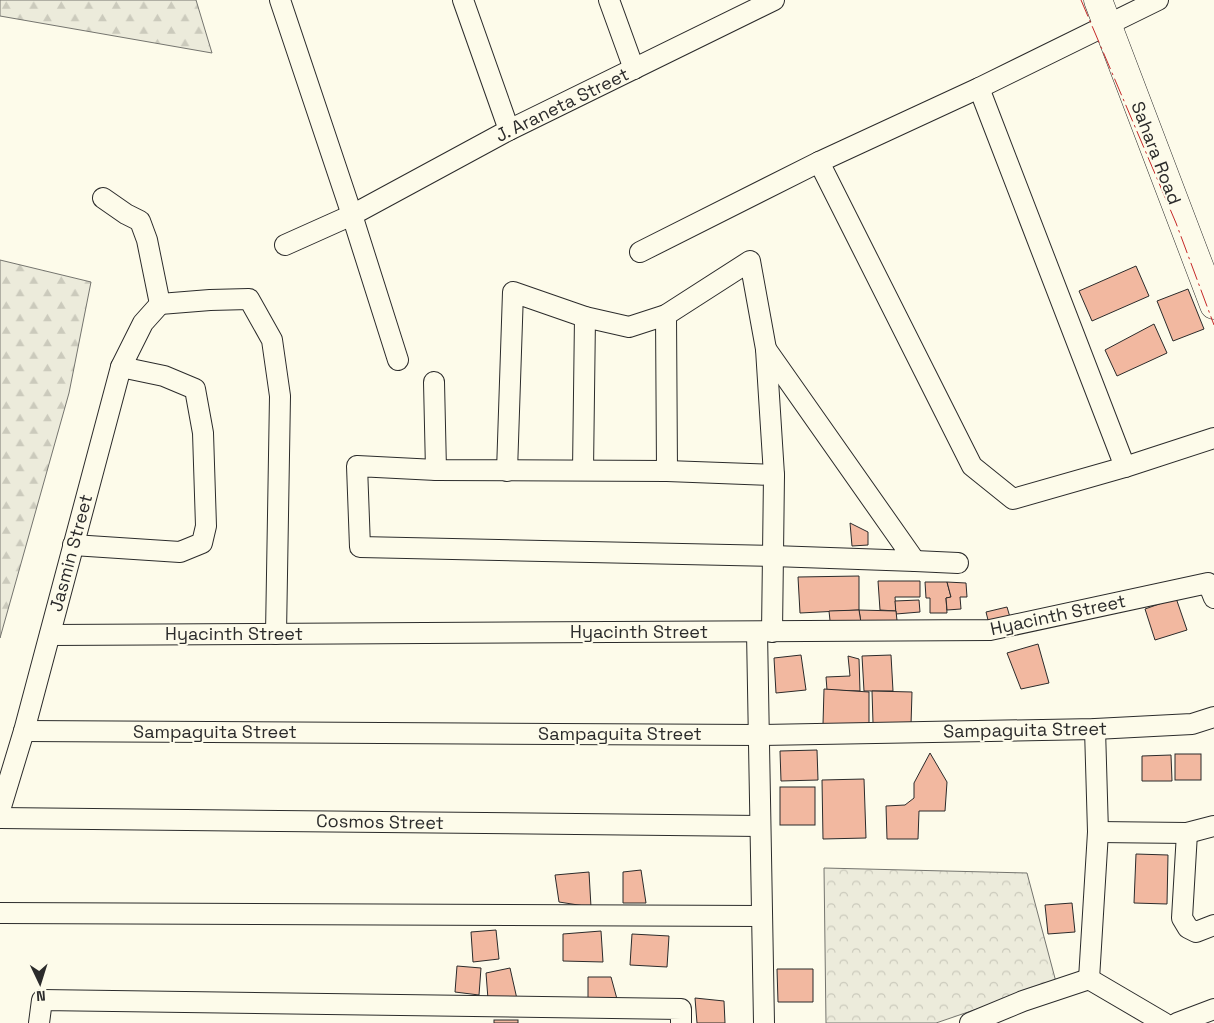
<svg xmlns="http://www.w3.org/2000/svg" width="1214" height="1023" font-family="'Space Grotesk',sans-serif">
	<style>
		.forest { fill: url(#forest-firs); stroke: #74746e }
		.park { fill: url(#park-crowns); stroke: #74746e }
		.building { fill: #f2b8a0; stroke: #2b2b2b }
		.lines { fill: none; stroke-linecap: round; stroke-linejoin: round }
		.minor-casing { stroke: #2b2b2b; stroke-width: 22 }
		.secondary-casing { stroke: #2b2b2b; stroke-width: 29 }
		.minor { stroke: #fdfbea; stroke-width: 20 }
		.secondary { stroke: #fdfbea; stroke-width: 28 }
		.power { stroke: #c62828; stroke-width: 1; stroke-dasharray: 18 4 2.5 4; stroke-linecap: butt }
		.labels { text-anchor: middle; stroke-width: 4; stroke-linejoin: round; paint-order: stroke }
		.street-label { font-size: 18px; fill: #2b2b2b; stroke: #fdfbea }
	</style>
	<defs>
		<pattern id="forest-firs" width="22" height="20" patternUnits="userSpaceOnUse" patternTransform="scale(1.25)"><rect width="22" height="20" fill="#ecebdb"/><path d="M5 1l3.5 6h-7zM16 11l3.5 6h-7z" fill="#cbcabc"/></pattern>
		<pattern id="park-crowns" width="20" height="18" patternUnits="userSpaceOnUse" patternTransform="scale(1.25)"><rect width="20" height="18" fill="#ecebdb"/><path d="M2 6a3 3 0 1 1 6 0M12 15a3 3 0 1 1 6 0" fill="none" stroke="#cbcabc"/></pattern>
	</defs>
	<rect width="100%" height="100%" fill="#fdfbea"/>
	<!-- forest -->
	<g class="forest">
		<path d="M 0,0 L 196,0 L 212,53 L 0,16 Z"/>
		<path d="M 0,260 L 91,282 L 69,393 L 0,638 Z"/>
	</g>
	<!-- park -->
	<path class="park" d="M 824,868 L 1027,873 L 1056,982 L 936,1023 L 826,1023 Z"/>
	<!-- building -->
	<g class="building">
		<path d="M 1136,266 L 1149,296 L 1092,321 L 1079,291 Z"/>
		<path d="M 1188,289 L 1204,329 L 1173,341 L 1157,301 Z"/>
		<path d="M 1154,324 L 1167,353 L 1117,376 L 1105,350 Z"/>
		<path d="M 850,523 L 868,532 L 868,545 L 852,546 Z"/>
		<path d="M 859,576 L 859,610 L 800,613 L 798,577 Z"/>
		<path d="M 878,581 L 920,581 L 920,597 L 895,597 L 896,611 L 880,610 Z"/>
		<path d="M 925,582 L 947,582 L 951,597 L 946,598 L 947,613 L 930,613 L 930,598 L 926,598 Z"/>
		<path d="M 947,582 L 966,583 L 967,597 L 960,597 L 961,609 L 947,610 L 946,598 L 951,597 Z"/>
		<path d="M 1176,598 L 1187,630 L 1155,640 L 1145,609 Z"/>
		<path d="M 919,600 L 920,612 L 896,614 L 895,601 Z"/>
		<path d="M 1007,607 L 1012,624 L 990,628 L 986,612 Z"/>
		<path d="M 859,610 L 896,611 L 898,630 L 862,629 Z"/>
		<path d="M 859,610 L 862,629 L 831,630 L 829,611 Z"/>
		<path d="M 1038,644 L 1049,683 L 1021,689 L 1007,653 Z"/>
		<path d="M 801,655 L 806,690 L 776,693 L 774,658 Z"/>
		<path d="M 891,655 L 893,691 L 864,691 L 862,656 Z"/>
		<path d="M 848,656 L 859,659 L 860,691 L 827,690 L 826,677 L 850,676 Z"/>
		<path d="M 824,689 L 869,692 L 869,724 L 823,724 Z"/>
		<path d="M 872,691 L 912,692 L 911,725 L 873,723 Z"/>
		<path d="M 817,750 L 818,780 L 781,781 L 780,751 Z"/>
		<path d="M 930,753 L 947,782 L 945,811 L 919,811 L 918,839 L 887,839 L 886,806 L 905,805 L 914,798 L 914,783 Z"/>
		<rect x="1175" y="754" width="26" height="26"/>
		<path d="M 1171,755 L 1172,781 L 1142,781 L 1142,756 Z"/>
		<path d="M 864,779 L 866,838 L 823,839 L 822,780 Z"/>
		<rect x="780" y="787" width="35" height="38"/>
		<path d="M 1136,854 L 1168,855 L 1167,904 L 1134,903 Z"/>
		<path d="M 641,870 L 646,903 L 623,903 L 623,872 Z"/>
		<path d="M 589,872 L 591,907 L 559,902 L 555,875 Z"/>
		<path d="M 1072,903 L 1075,932 L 1048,934 L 1045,905 Z"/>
		<path d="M 496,930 L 499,959 L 473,962 L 471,932 Z"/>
		<path d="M 601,931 L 603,962 L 563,961 L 563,934 Z"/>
		<path d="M 632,934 L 669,936 L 667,967 L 630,965 Z"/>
		<path d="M 457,966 L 481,968 L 479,995 L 455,992 Z"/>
		<path d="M 510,968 L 517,999 L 488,999 L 486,973 Z"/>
		<path d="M 777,969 L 813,969 L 813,1002 L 778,1002 Z"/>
		<path d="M 588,977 L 611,977 L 617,999 L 588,1000 Z"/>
		<path d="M 695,998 L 724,1001 L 725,1023 L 697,1023 Z"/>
		<rect x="494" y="1020" width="24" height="3"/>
	</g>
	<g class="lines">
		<defs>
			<g id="minor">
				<path d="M 280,0 L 352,215 L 398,360"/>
				<path d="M 463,0 L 509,130"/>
				<path d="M 609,0 L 634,69"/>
				<path d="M 979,88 L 1125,467"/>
				<path d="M 819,162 L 972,466 L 1013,499 L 1125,467 L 1214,438"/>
				<path d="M 103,198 L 126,214 L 140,221 L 147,240 L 160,304"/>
				<path d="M 285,245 L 352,215 L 509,130 L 774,0"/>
				<path d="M 640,252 L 819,162 L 979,88 L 1158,0"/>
				<path d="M 160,304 L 210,300 L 249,299 L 272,340 L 280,396 L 276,634"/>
				<path d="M 666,315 L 667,471"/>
				<path d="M 766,349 L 915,561 L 773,556 L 360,547 L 357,466 L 436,470 L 667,471 L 774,475"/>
				<path d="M 434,382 L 436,470"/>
				<path d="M 583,470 L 585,317"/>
				<path d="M 507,471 L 513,292 L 585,317 L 629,327 L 666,315 L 750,261 L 766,349 L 774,475 L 772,632"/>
				<path d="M 73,545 L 180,552 L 202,543 L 206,526 L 203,433 L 195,389 L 164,376 L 121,367"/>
				<path d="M 915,561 L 958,563"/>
				<path d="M 757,632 L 764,1023"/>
				<path d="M 50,635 L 990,630 L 1208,583 L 1214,598"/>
				<path d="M 24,731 L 759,735 L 1095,729 L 1192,724 L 1214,717"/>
				<path d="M 0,810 L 24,731 L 121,367 L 143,323 L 160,304"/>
				<path d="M 0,818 L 760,826"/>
				<path d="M 1098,832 L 1187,833 L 1214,826"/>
				<path d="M 1187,833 L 1182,918 L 1188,928 L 1196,932 L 1214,925"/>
				<path d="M 0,913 L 762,916"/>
				<path d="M 1089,979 L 1098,832 L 1095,729"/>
				<path d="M 39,1023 L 42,1000 L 681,1009 L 681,1023"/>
				<path d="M 970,1023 L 1023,1001 L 1089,979 L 1164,1023"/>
				<path d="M 1177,1023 L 1214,1009"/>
			</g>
			<path id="secondary" d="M 1098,0 L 1214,305"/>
		</defs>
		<!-- minor casing -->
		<use href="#minor" class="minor-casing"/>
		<!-- secondary casing -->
		<use href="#secondary" class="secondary-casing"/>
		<!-- minor -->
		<use href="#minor" class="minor"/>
		<!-- secondary -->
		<use href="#secondary" class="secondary"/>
		<!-- power -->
		<path class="power" d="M 1081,0 L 1176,223 L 1214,325"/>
	</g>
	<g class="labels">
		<!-- street labels -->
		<g class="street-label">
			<text transform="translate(562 105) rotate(-26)" y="6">J. Araneta Street</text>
			<text transform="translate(1156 153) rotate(69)" y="6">Sahara Road</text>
			<text transform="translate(71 553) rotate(-75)" y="6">Jasmin Street</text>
			<text transform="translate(1058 615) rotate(-12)" y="6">Hyacinth Street</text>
			<text x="639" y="638">Hyacinth Street</text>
			<text x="234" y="640">Hyacinth Street</text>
			<text transform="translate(1025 730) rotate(-1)" y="6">Sampaguita Street</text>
			<text x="215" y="738">Sampaguita Street</text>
			<text x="620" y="740">Sampaguita Street</text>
			<text transform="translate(380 822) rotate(1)" y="6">Cosmos Street</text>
		</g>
	</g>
	<!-- north arrow -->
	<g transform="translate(40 983) rotate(176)" stroke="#fdfbea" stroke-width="4" paint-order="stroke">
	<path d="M0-4L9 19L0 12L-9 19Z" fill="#2b2b2b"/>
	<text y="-8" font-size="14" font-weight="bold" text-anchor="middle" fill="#2b2b2b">N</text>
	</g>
</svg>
